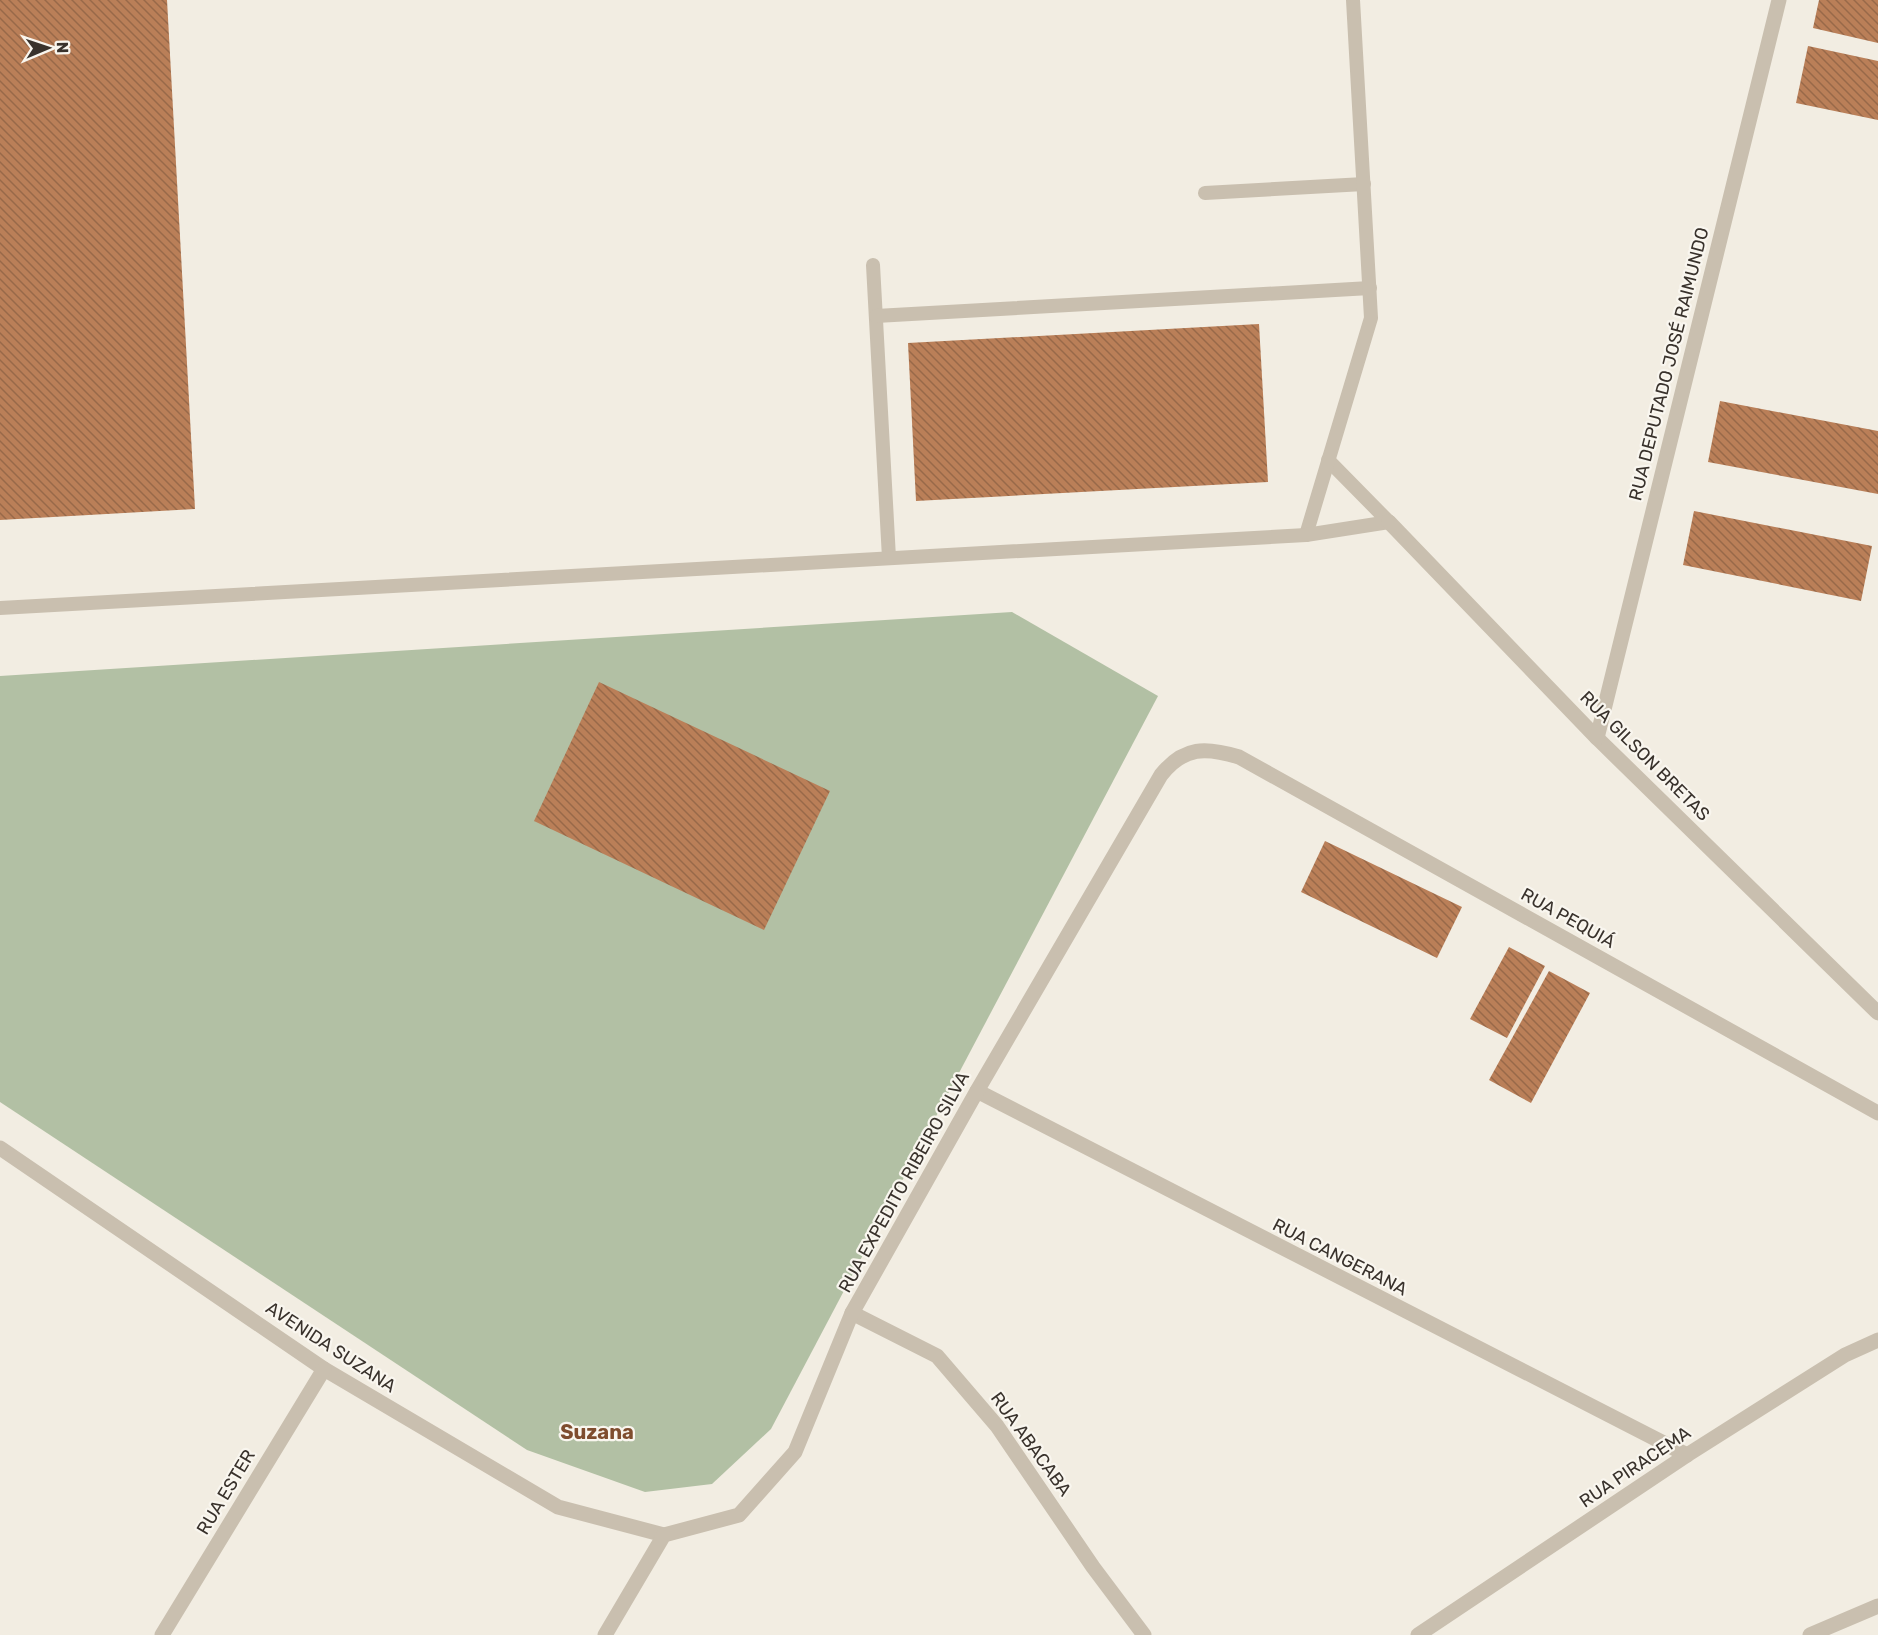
<svg xmlns="http://www.w3.org/2000/svg" width="1878" height="1635" font-family="Rubik,sans-serif">
	<style>
		.pitch { fill: #b2c0a4 }
		.building { fill: url(#building-back-hatch) }
		.lines { fill: none; stroke-linecap: round; stroke-linejoin: round }
		.lane { stroke: #c9bfaf; stroke-width: 14 }
		.street { stroke: #c9bfaf; stroke-width: 15 }
		.labels { text-anchor: middle; stroke-width: 4.5; stroke-linejoin: round; paint-order: stroke }
		.street-label { font-size: 18px; fill: #39322c; stroke: #f9f6ef }
		.neighbourhood-label { font-size: 20px; font-weight: bold; fill: #7f4d2e; stroke: #f9f6ef }
	</style>
	<defs>
		<pattern id="building-back-hatch" width="6" height="6" patternUnits="userSpaceOnUse" patternTransform="scale(1.5)"><rect width="6" height="6" fill="#ba7f58"/><path d="M-1 5l2 2M0 0l6 6M5-1l2 2" fill="none" stroke="#986949"/></pattern>
	</defs>
	<rect width="100%" height="100%" fill="#f2ede2"/>
	<!-- pitch -->
	<path class="pitch" d="M 1012,612 L 1158,696 L 771,1429 L 712,1484 L 645,1492 L 527,1450 L 0,1102 L 0,676 Z"/>
	<!-- building -->
	<g class="building">
		<path d="M 0,0 L 167,0 L 195,509 L 0,520 Z"/>
		<path d="M 1819,0 L 1878,0 L 1878,43 L 1813,28 Z"/>
		<path d="M 1808,46 L 1878,61 L 1878,120 L 1796,103 Z"/>
		<path d="M 1259,324 L 1268,482 L 916,501 L 908,343 Z"/>
		<path d="M 1720,401 L 1878,431 L 1878,494 L 1708,462 Z"/>
		<path d="M 1694,511 L 1872,546 L 1861,601 L 1683,565 Z"/>
		<path d="M 599,682 L 830,791 L 764,930 L 534,821 Z"/>
		<path d="M 1325,841 L 1462,907 L 1437,958 L 1301,892 Z"/>
		<path d="M 1509,947 L 1545,966 L 1507,1038 L 1470,1019 Z"/>
		<path d="M 1549,971 L 1590,993 L 1531,1103 L 1489,1080 Z"/>
	</g>
	<g class="lines">
		<!-- lane -->
		<g class="lane">
			<path d="M 1205,193 L 1364,184"/>
			<path d="M 873,265 L 889,558"/>
			<path d="M 876,316 L 1370,288"/>
			<path d="M 1328,460 L 1389,522"/>
			<path d="M 1306,535 L 1371,318 L 1353,0"/>
			<path d="M 0,608 L 1306,535 L 1389,522"/>
		</g>
		<!-- street -->
		<g class="street">
			<path d="M 1389,522 L 1597,738 L 1878,1013"/>
			<path d="M 1597,738 L 1779,0"/>
			<path d="M 977,1091 L 1687,1455"/>
			<path d="M 0,1148 L 324,1369 L 558,1507 L 664,1535"/>
			<path d="M 852,1313 L 937,1356 L 997,1426 L 1093,1567 L 1144,1635"/>
			<path d="M 162,1635 L 324,1369"/>
			<path d="M 605,1635 L 664,1535 L 739,1515 L 795,1452 L 852,1313 L 977,1091 L 1161,775 C 1184,746 1206,747 1239,757 L 1878,1113"/>
			<path d="M 1418,1635 L 1687,1455 L 1845,1355 L 1878,1340"/>
			<path d="M 1810,1635 L 1878,1606"/>
		</g>
	</g>
	<g class="labels">
		<!-- street labels -->
		<g class="street-label">
			<text transform="translate(1669 364) rotate(-76)" y="6">RUA DEPUTADO JOSÉ RAIMUNDO</text>
			<text transform="translate(1645 756) rotate(45)" y="6">RUA GILSON BRETAS</text>
			<text transform="translate(1568 918) rotate(29)" y="6">RUA PEQUIÁ</text>
			<text transform="translate(904 1182) rotate(-61)" y="6">RUA EXPEDITO RIBEIRO SILVA</text>
			<text transform="translate(1340 1257) rotate(27)" y="6">RUA CANGERANA</text>
			<text transform="translate(331 1347) rotate(33)" y="6">AVENIDA SUZANA</text>
			<text transform="translate(1031 1444) rotate(54)" y="6">RUA ABACABA</text>
			<text transform="translate(1635 1467) rotate(-34)" y="6">RUA PIRACEMA</text>
			<text transform="translate(226 1492) rotate(-59)" y="6">RUA ESTER</text>
		</g>
		<!-- neighbourhood labels -->
		<g class="neighbourhood-label">
			<text x="597" y="1439">Suzana</text>
		</g>
	</g>
	<!-- north arrow -->
	<g transform="translate(48 48) rotate(88)" stroke="#f9f6ef" stroke-width="4.5" paint-order="stroke">
	<path d="M0-4.5L10 22L0 15L-10 22Z" fill="#39322c"/>
	<text y="-9" font-size="16" font-weight="bold" text-anchor="middle" fill="#39322c">N</text>
	</g>
</svg>
